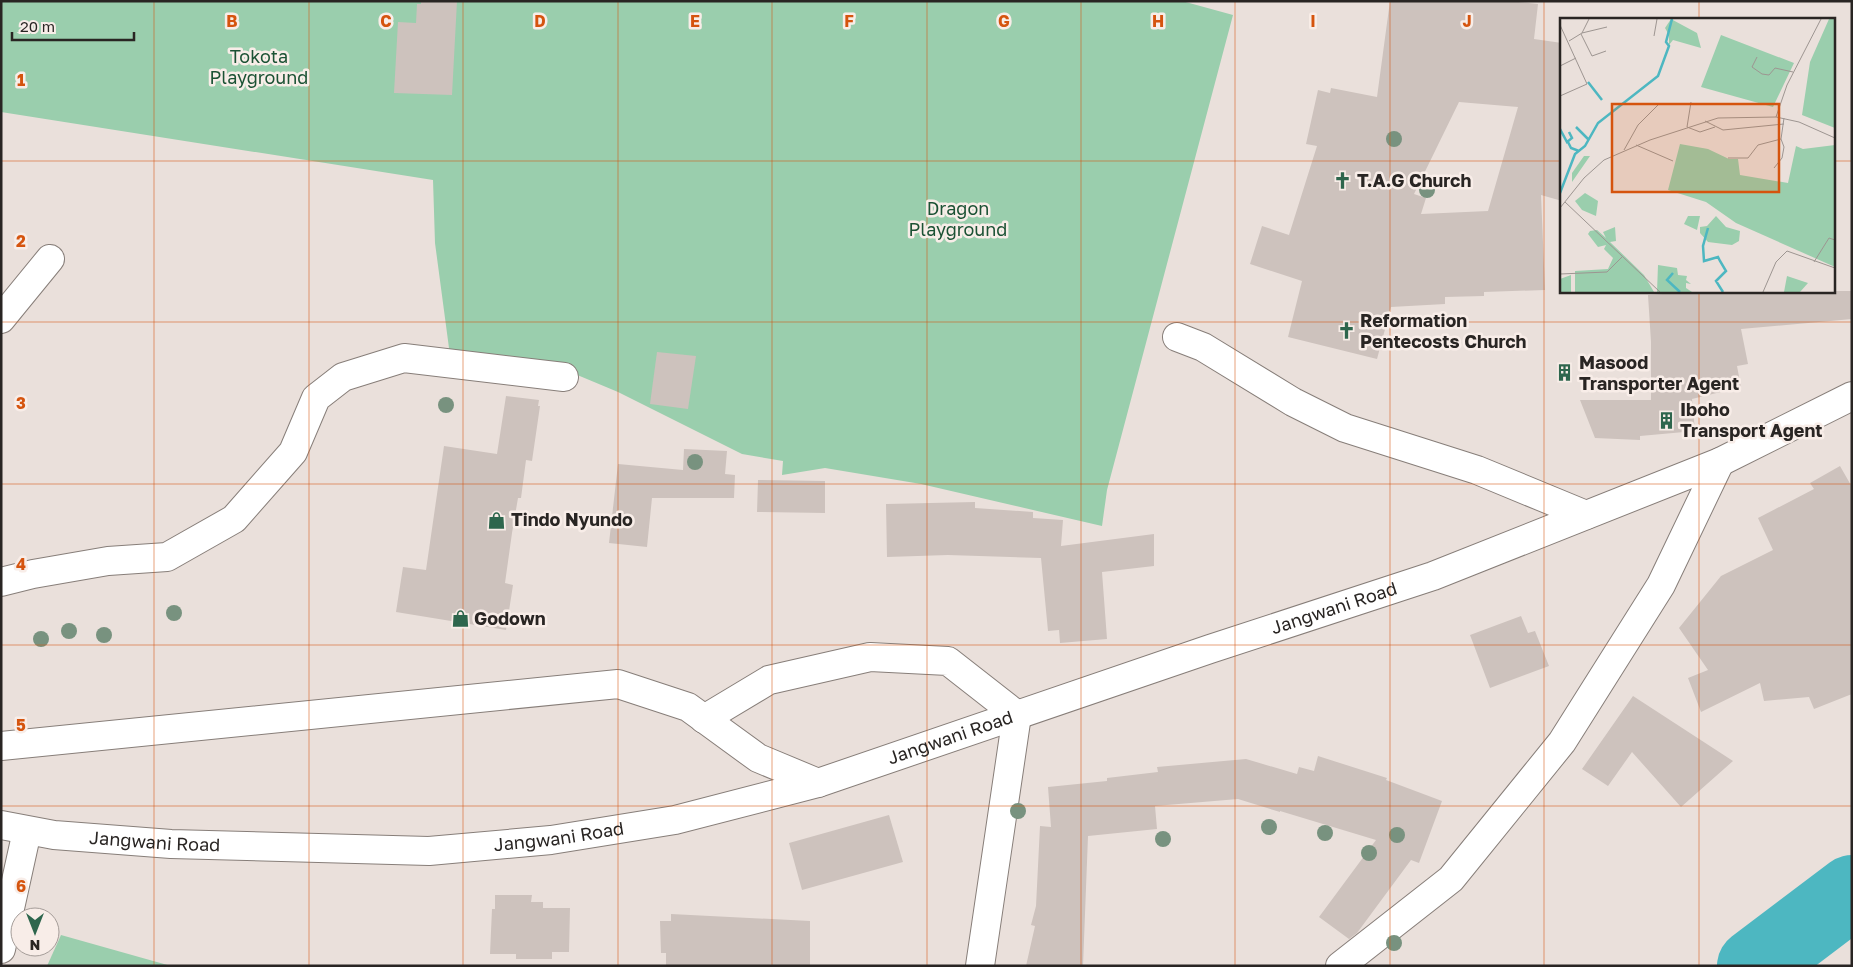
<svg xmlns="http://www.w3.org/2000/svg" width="1853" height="967" font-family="'Golos Text',sans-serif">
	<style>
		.green { fill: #9acead }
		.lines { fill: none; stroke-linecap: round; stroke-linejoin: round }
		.river { stroke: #4db7c1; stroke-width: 74 }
		.building { fill: #cdc2bd; fill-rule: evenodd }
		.minor-casing { stroke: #877e79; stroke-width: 30 }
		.minor { stroke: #fff; stroke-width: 28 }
		.tree { fill: #78927f }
		.grid { fill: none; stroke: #d5540e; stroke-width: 1; stroke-opacity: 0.55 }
		.labels { text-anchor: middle; stroke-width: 5; stroke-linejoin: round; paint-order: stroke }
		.park-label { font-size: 18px; fill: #1b5234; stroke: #f8ede8 }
		.poi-label { font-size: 18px; font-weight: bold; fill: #292523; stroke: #f8ede8; text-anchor: start }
		.street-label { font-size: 18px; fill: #292523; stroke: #f8ede8 }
		.inset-river { fill: none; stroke: #4db7c1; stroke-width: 2.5 }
		.inset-road { fill: none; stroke: #9d9591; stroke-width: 1 }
		.view { fill: #d5540e; fill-opacity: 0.15; stroke: #d5540e; stroke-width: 2.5 }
		.inset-edge { fill: none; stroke: #292523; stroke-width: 2.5 }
		.grid-label { font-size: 16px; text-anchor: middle; font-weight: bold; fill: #d5540e; stroke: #f8ede8; stroke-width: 5; stroke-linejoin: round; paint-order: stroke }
	</style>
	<rect width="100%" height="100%" fill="#eae0db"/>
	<!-- green -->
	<g class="green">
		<path d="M 1,1 L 1182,1 L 1233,15 L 1107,490 L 1102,526 L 921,484 L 825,468 L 782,475 L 783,461 L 742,454 L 618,392 L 551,364 L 451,363 L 435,243 L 433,180 L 1,112 Z"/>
		<path d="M 61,935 L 171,966 L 47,966 Z"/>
	</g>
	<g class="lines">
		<!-- river -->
		<path class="river" d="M 1754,966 L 1852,892"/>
	</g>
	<!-- building -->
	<g class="building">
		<path d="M 421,1 L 457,1 L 452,95 L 394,93 L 398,22 L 416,23 L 417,4 L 421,4 Z"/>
		<path d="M 1390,1 L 1508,1 L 1538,4 L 1534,39 L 1562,43 L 1562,201 L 1541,195 L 1545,290 L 1484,292 L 1484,296 L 1445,297 L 1445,304 L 1391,307 L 1377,359 L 1288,337 L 1302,281 L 1250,264 L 1262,226 L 1289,235 L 1317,146 L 1306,144 L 1318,90 L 1330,93 L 1331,88 L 1377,97 ZM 1459,102 L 1518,107 L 1488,211 L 1421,214 L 1426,198 L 1414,194 Z"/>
		<path d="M 1706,291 L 1852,291 L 1852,319 L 1741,329 L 1748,364 L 1737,366 L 1741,387 L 1692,399 L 1695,431 L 1640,436 L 1640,440 L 1595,438 L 1580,400 L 1651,400 L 1651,342 L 1648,295 Z"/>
		<path d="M 657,352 L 696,356 L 688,409 L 650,404 Z"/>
		<path d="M 506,396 L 539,400 L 538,406 L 540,406 L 532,461 L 526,460 L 521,498 L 518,498 L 512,533 L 505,583 L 513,585 L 506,630 L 396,612 L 403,567 L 426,570 L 444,446 L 497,454 Z"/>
		<path d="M 684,449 L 727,451 L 725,474 L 735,475 L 734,498 L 652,498 L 647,547 L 609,543 L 618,464 L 683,470 Z"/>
		<path d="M 1840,466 L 1852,487 L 1852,694 L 1814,709 L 1809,697 L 1764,701 L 1760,683 L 1701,712 L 1688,678 L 1708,670 L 1679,628 L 1721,576 L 1773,550 L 1758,518 L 1814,489 L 1810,483 Z"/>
		<path d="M 758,480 L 825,481 L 825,513 L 757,512 Z"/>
		<path d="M 975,502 L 975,508 L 1033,512 L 1033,518 L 1063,520 L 1061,546 L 1154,534 L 1154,566 L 1102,572 L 1107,639 L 1060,643 L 1059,630 L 1048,631 L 1041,558 L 948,555 L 887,557 L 886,504 Z"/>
		<path d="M 1521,616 L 1528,633 L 1535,631 L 1549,666 L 1490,688 L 1470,635 Z"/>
		<path d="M 1633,696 L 1733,761 L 1681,807 L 1632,752 L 1608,786 L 1582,769 Z"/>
		<path d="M 1318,756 L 1387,778 L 1386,780 L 1442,801 L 1419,863 L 1411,860 L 1357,933 L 1349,939 L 1319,917 L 1376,840 L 1280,811 L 1280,812 L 1238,799 L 1155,806 L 1157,829 L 1088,836 L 1083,966 L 1026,966 L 1035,926 L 1031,925 L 1036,906 L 1040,826 L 1051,827 L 1048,787 L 1107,781 L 1107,778 L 1158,772 L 1157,767 L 1246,759 L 1297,774 L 1299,767 L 1314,771 Z"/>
		<path d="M 889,815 L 903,862 L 802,890 L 789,843 Z"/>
		<path d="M 495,895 L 532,895 L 531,902 L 543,902 L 543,908 L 570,908 L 569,952 L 552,952 L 552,959 L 516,959 L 516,954 L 490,954 L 492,909 L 495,909 Z"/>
		<path d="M 671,914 L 810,921 L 810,966 L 666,966 L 666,953 L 661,953 L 660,921 L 671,921 Z"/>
	</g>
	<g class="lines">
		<defs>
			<g id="minor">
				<path d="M 1,319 L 50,259"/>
				<path d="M 1177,337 L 1203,347 L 1293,402 L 1345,428 L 1477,470 L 1586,515"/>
				<path d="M 1,582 L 33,574 L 108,561 L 167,557 L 234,519 L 293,452 L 316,398 L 343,377 L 404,358 L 564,377"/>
				<path d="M 704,719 L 769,680 L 870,657 L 948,661 L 1017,715 L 980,966"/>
				<path d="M 1,746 L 618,684 L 688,707 L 758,758 L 818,783"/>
				<path id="s1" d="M 1,825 L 54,835 L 171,844 L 429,851 L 551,840 L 675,820 L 818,783 L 1210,649 L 1433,576 L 1720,462 L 1852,396"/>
				<path d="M 1,949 L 27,831"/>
				<path d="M 1340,966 L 1451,879 L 1562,742 L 1661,585 L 1720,462"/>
			</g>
		</defs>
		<!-- minor casing -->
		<use href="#minor" class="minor-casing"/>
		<!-- minor -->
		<use href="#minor" class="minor"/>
	</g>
	<!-- trees -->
	<g class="tree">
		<circle cx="1394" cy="139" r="8"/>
		<circle cx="1427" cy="190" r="8"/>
		<circle cx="446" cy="405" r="8"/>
		<circle cx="695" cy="462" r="8"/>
		<circle cx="174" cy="613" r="8"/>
		<circle cx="69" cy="631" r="8"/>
		<circle cx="104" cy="635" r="8"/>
		<circle cx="41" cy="639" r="8"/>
		<circle cx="1018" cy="811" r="8"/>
		<circle cx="1269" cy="827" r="8"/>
		<circle cx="1325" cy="833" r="8"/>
		<circle cx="1397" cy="835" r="8"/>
		<circle cx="1163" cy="839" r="8"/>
		<circle cx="1369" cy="853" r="8"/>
		<circle cx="1394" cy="943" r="8"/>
	</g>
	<!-- grid -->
	<path class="grid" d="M 154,1 L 154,966M 309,1 L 309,966M 463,1 L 463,966M 618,1 L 618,966M 772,1 L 772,966M 927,1 L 927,966M 1081,1 L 1081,966M 1235,1 L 1235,966M 1390,1 L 1390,966M 1544,1 L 1544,966M 1699,1 L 1699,19M 1,161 L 1562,161M 1834,161 L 1852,161M 1699,291 L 1699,966M 1,322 L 1852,322M 1,484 L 1852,484M 1,645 L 1852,645M 1,806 L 1852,806"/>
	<!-- icons -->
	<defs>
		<symbol id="church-bare" viewBox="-9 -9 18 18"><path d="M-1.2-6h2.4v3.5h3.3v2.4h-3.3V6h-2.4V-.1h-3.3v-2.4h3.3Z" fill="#2e664d" stroke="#f8ede8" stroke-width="2.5" paint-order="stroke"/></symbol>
		<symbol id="building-bare" viewBox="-9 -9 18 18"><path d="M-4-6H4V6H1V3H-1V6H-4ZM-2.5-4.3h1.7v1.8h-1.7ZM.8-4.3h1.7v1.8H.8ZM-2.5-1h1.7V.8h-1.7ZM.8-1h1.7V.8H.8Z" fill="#2e664d" stroke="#f8ede8" stroke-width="2.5" paint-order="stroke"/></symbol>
		<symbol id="shop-bare" viewBox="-9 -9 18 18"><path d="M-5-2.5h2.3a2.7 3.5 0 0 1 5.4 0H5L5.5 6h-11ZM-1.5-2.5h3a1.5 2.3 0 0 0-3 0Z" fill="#2e664d" stroke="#f8ede8" stroke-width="2.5" paint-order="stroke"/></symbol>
	</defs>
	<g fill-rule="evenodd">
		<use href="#church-bare" x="1330" y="168" width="25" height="25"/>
		<use href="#church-bare" x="1334" y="318" width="25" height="25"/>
		<use href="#building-bare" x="1552" y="360" width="25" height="25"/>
		<use href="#building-bare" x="1654" y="408" width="25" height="25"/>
		<use href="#shop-bare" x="484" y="508" width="25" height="25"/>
		<use href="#shop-bare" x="448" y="606" width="25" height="25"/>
	</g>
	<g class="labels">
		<!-- park labels -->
		<g class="park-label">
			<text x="259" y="63">Tokota<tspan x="259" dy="21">Playground</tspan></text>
			<text x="958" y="215">Dragon<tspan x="958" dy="21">Playground</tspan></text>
		</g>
		<!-- poi labels -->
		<g class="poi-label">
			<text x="1357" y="187">T.A.G Church</text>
			<text x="1360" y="327">Reformation<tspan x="1360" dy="21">Pentecosts Church</tspan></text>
			<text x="1579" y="369">Masood<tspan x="1579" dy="21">Transporter Agent</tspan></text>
			<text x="1680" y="416">Iboho<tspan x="1680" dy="21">Transport Agent</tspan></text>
			<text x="511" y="526">Tindo Nyundo</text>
			<text x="474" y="625">Godown</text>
		</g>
		<!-- street labels -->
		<g class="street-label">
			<text dy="6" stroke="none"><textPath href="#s1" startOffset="1370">Jangwani Road</textPath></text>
			<text dy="6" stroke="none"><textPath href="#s1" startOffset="965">Jangwani Road</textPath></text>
			<text dy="6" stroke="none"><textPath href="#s1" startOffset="560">Jangwani Road</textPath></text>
			<text dy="6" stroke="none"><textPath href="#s1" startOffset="155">Jangwani Road</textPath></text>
		</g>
	</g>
	<!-- overview -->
	<g transform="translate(1560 18)">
		<rect width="275" height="275" fill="#eae0db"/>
		<path d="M 111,1 L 137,15 L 141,30 L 113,22 L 109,27 L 109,17 L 105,10 ZM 269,1 L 275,1 L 275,110 L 242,97 L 250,44 ZM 161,17 L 234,45 L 213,89 L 141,69 ZM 120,126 L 148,131 L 169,141 L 178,141 L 180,157 L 228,165 L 236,128 L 243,131 L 275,127 L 275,249 L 176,205 L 146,184 L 108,172 ZM 24,138 L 30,138 L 12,164 L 12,155 ZM 25,175 L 38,183 L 36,198 L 22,192 L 15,183 ZM 128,198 L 140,198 L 137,212 L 124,206 ZM 156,198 L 166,209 L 180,213 L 179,223 L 172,227 L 148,224 L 140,215 L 140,209 L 147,208 ZM 55,209 L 56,223 L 50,224 L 84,257 L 94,274 L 15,274 L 15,253 L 48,251 L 53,240 L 44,231 L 46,227 L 38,229 L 28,216 L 30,213 L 37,212 L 46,220 L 43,214 ZM 98,247 L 117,250 L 118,257 L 127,258 L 126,262 L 131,266 L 126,265 L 126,270 L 132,274 L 97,274 ZM 11,257 L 11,274 L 0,274 L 0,261 ZM 227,258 L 248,265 L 240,274 L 224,274 Z" fill="#9acead"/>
		<path class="inset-river" d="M 28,64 L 42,82M 16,109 L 29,122M 0,111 L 7,124 L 12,120 L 9,114M 8,124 L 11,130 L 19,133M 0,175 L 15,136 L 25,128 L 38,105 L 98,58 L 109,28 L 106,24 L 112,1M 148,210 L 143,228 L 144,243 L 158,239 L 160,243 L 166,253 L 156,263 L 163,274M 113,255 L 107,262 L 120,274"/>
		<path class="inset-road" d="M 0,7 L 27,66 L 0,78M 22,15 L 29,1M 21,16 L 32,38 L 46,33M 94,18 L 97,1M 9,23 L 22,15 L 47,9M 197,39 L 192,49 L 202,56 L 209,57 L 215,50 L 233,54M 0,48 L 16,40M 131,84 L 127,109 L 140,114 L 155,109M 216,99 L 227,67 L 261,1M 145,103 L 163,112 L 224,106M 76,127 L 113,143M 64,132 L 78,107 L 100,85M 168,140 L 188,140 L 198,127 L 221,121 L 224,100M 214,150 L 222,140 L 224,129 L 221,121M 5,184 L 100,274M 0,190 L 24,160 L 44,142 L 90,122 L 158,100 L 216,99 L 239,104 L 275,120M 254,244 L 269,220 L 275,222M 0,256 L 47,254 L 62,239M 203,274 L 216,244 L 227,233 L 275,250"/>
		<path class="view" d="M 52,86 L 219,86 L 219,174 L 52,174 Z"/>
		<rect width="275" height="275" class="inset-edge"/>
	</g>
	<g class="grid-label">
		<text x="232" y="27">B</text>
		<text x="386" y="27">C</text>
		<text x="540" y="27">D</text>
		<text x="695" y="27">E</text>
		<text x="849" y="27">F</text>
		<text x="1004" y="27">G</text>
		<text x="1158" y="27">H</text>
		<text x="1313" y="27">I</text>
		<text x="1467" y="27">J</text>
		<text x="21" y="86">1</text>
		<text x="21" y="247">2</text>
		<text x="21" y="409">3</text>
		<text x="21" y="570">4</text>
		<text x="21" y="731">5</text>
		<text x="21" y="892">6</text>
	</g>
	<!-- border -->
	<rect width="1853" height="967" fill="none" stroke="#292523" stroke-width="5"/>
	<!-- north arrow -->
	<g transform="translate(35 932) rotate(180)"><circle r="24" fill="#f8ede8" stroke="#a59d99"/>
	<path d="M0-4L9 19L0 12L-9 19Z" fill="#2e664d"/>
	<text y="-8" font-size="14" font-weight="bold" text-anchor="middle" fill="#292523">N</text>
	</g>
	<!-- scale -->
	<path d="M12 32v8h122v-8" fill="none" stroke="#292523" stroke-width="2.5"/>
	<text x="20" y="32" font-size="15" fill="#292523" stroke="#f8ede8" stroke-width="4" paint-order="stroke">20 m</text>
</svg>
